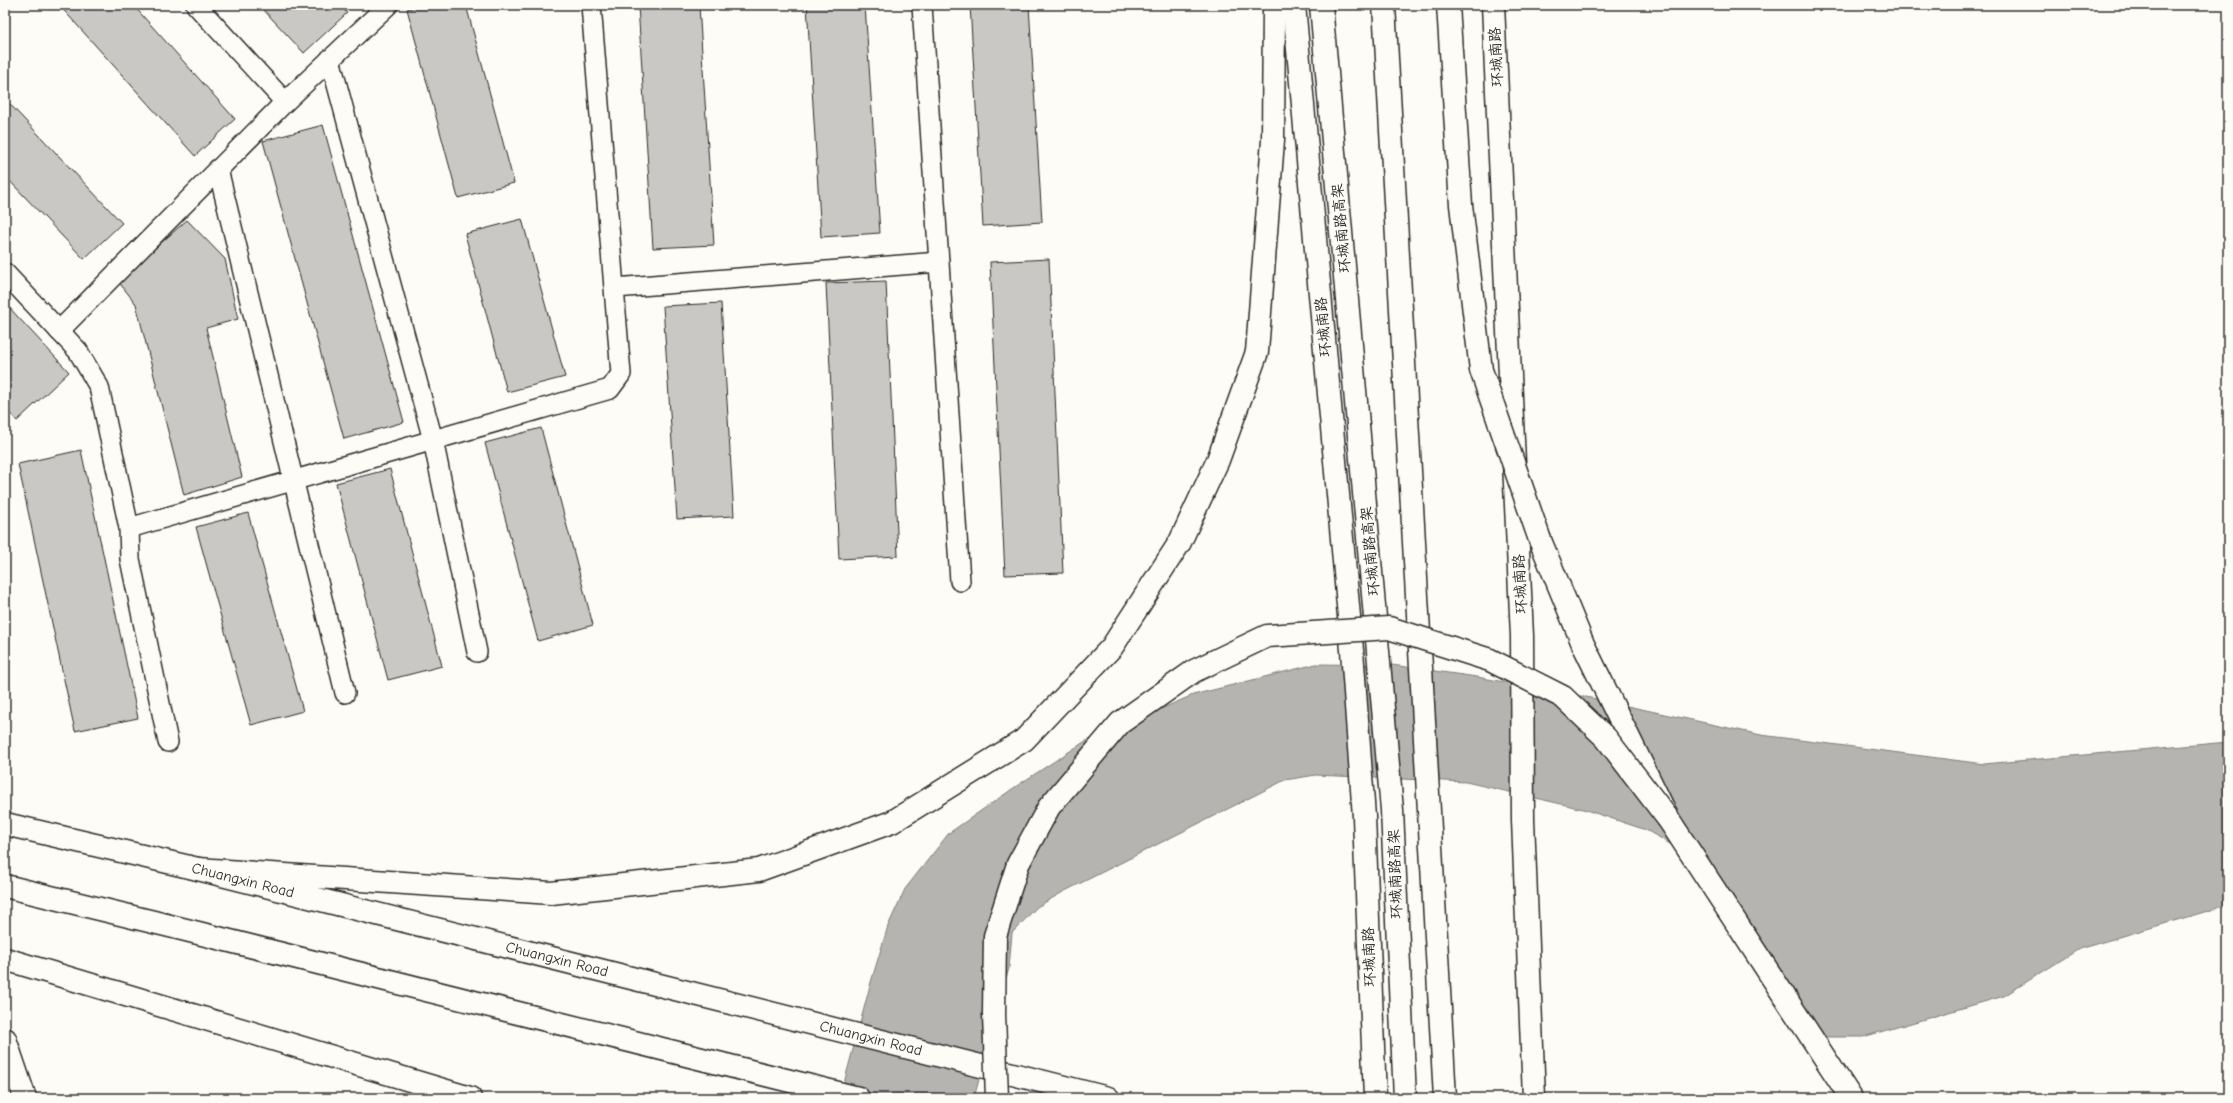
<svg xmlns="http://www.w3.org/2000/svg" width="2233" height="1103" font-family="'Comic Neue','LXGW WenKai TC',sans-serif">
	<style>
		.water { fill: #b5b4b1; stroke: #7e7d7b }
		.building { fill: #c9c8c4; stroke: #2b2b2b }
		.lines { fill: none; stroke-linecap: round; stroke-linejoin: round }
		.lane-casing { stroke: #2b2b2b; stroke-width: 22 }
		.secondary-casing { stroke: #2b2b2b; stroke-width: 25 }
		.primary-casing { stroke: #2b2b2b; stroke-width: 25 }
		.highway-casing { stroke: #2b2b2b; stroke-width: 25 }
		.lane { stroke: #fdfcf7; stroke-width: 19 }
		.secondary { stroke: #fdfcf7; stroke-width: 22 }
		.primary { stroke: #fdfcf7; stroke-width: 22 }
		.highway { stroke: #fdfcf7; stroke-width: 22 }
		.highway-bridge-casing { stroke: #2b2b2b; stroke-width: 25; stroke-linecap: butt }
		.highway-bridge { stroke: #fdfcf7; stroke-width: 22 }
		.labels { text-anchor: middle; stroke-width: 3.5; stroke-linejoin: round; paint-order: stroke }
		.street-label { font-size: 15px; fill: #2b2b2b; stroke: #fdfcf7 }
	</style>
	<rect width="100%" height="100%" fill="#fdfcf7"/>
	<filter id="ink" filterUnits="userSpaceOnUse"><feTurbulence type="fractalNoise" baseFrequency=".025" numOctaves="2"/><feDisplacementMap in="SourceGraphic" scale="8" xChannelSelector="R" yChannelSelector="G"/><feConvolveMatrix kernelMatrix="1 2 1 2 8 2 1 2 1" color-interpolation-filters="sRGB"/></filter>
	<g filter="url(#ink)">
		<!-- water -->
		<path class="water" d="M 1316,664 L 1392,665 L 1477,677 L 1586,697 L 1761,735 L 1984,764 L 2228,742 L 2228,905 L 2079,949 L 2004,996 L 1863,1037 L 1821,1037 L 1715,870 L 1646,830 L 1583,809 L 1466,782 L 1316,775 L 1285,780 L 1063,892 L 1037,907 L 1012,933 L 1009,968 L 974,1098 L 840,1098 L 871,982 L 888,926 L 905,889 L 949,833 L 1018,785 L 1084,742 L 1193,695 Z"/>
		<!-- building -->
		<g class="building">
			<path d="M 59,5 L 133,5 L 235,119 L 195,156 Z"/>
			<path d="M 259,5 L 339,5 L 347,13 L 304,53 Z"/>
			<path d="M 421,5 L 466,5 L 514,183 L 458,198 L 407,9 Z"/>
			<path d="M 638,5 L 699,5 L 714,245 L 653,248 Z"/>
			<path d="M 807,5 L 865,5 L 880,233 L 821,237 Z"/>
			<path d="M 970,5 L 1029,5 L 1042,222 L 983,226 Z"/>
			<path d="M 5,99 L 122,223 L 84,259 L 5,176 Z"/>
			<path d="M 323,125 L 404,422 L 344,439 L 263,141 Z"/>
			<path d="M 522,219 L 565,377 L 507,392 L 465,234 Z"/>
			<path d="M 187,220 L 225,259 L 238,319 L 206,328 L 242,477 L 184,495 L 136,304 L 118,281 Z"/>
			<path d="M 1049,259 L 1063,573 L 1005,575 L 990,262 Z"/>
			<path d="M 886,281 L 898,556 L 839,559 L 826,283 Z"/>
			<path d="M 5,303 L 69,372 L 17,421 L 5,408 Z"/>
			<path d="M 721,303 L 734,516 L 677,519 L 663,306 Z"/>
			<path d="M 541,428 L 593,625 L 538,641 L 485,443 Z"/>
			<path d="M 81,450 L 138,718 L 75,731 L 18,464 Z"/>
			<path d="M 390,469 L 442,666 L 388,680 L 336,483 Z"/>
			<path d="M 248,513 L 303,711 L 251,725 L 196,527 Z"/>
		</g>
		<g class="lines">
			<defs>
				<g id="lane">
					<path d="M 196,5 L 285,102"/>
					<path d="M 922,5 L 960,581"/>
					<path d="M 330,59 L 433,440 L 477,652"/>
					<path d="M 218,169 L 345,693"/>
					<path d="M 5,273 L 78,351 L 99,387 L 129,528 L 130,559 L 168,742"/>
					<path d="M 615,288 L 939,262"/>
					<path d="M 59,331 L 285,102 L 388,5"/>
					<path d="M 129,528 L 610,389 L 621,374 L 591,5"/>
				</g>
				<path id="secondary" d="M 5,1039 L 25,1098"/>
				<g id="primary">
					<path d="M 1294,5 L 1352,650 L 1364,817 L 1375,1098"/>
					<path d="M 1493,5 L 1522,636 L 1523,820 L 1534,1098"/>
					<path d="M 5,824 L 198,869 L 1108,1098"/>
					<path d="M 5,886 L 170,926 L 858,1098"/>
				</g>
				<g id="highway">
					<path d="M 1321,5 L 1392,810 L 1405,1098"/>
					<path d="M 1384,5 L 1445,1098"/>
					<path d="M 1540,540 L 1583,644 L 1669,820 L 1851,1098"/>
					<path d="M 198,869 L 551,893 L 759,870 L 892,822 L 1024,740 L 1112,647 L 1180,542 L 1218,460 L 1257,352 L 1273,140 L 1274,5"/>
					<path d="M 5,959 L 470,1098"/>
				</g>
			</defs>
			<!-- lane casing -->
			<use href="#lane" class="lane-casing"/>
			<!-- secondary casing -->
			<use href="#secondary" class="secondary-casing"/>
			<!-- primary casing -->
			<use href="#primary" class="primary-casing"/>
			<!-- highway casing -->
			<use href="#highway" class="highway-casing"/>
			<!-- lane -->
			<use href="#lane" class="lane"/>
			<!-- secondary -->
			<use href="#secondary" class="secondary"/>
			<!-- primary -->
			<use href="#primary" class="primary"/>
			<!-- highway -->
			<use href="#highway" class="highway"/>
			<defs>
				<g id="highway-bridge">
					<path d="M 1448,5 L 1461,205 L 1481,370 L 1540,540"/>
					<path d="M 997,1098 L 994,1014 L 995,936 L 1018,864 L 1049,807 L 1120,723 L 1194,671 L 1267,636 L 1389,628 L 1490,660 L 1563,697 L 1606,738 L 1669,820"/>
				</g>
			</defs>
			<!-- highway-bridge casing -->
			<use href="#highway-bridge" class="highway-bridge-casing"/>
			<!-- highway-bridge -->
			<use href="#highway-bridge" class="highway-bridge"/>
		</g>
	</g>
	<g class="labels">
		<!-- street labels -->
		<g class="street-label">
			<text transform="translate(1496 57) rotate(-93)" y="5">环城南路</text>
			<text transform="translate(1341 228) rotate(-95)" y="5">环城南路高架</text>
			<text transform="translate(1323 327) rotate(-95)" y="5">环城南路</text>
			<text transform="translate(1370 551) rotate(-95)" y="5">环城南路高架</text>
			<text transform="translate(1520 584) rotate(-93)" y="5">环城南路</text>
			<text transform="translate(1395 874) rotate(-92)" y="5">环城南路高架</text>
			<text transform="translate(243 880) rotate(14)" y="5">Chuangxin Road</text>
			<text transform="translate(1369 957) rotate(-92)" y="5">环城南路</text>
			<text transform="translate(557 959) rotate(14)" y="5">Chuangxin Road</text>
			<text transform="translate(871 1038) rotate(14)" y="5">Chuangxin Road</text>
		</g>
	</g>
	<!-- margin -->
	<rect width="2233" height="1103" fill="none" stroke="#fdfcf7" stroke-width="20"/>
	<rect x="10" y="10" width="2213" height="1083" fill="none" stroke="#2b2b2b" stroke-width="1.5" filter="url(#ink)"/>
</svg>
